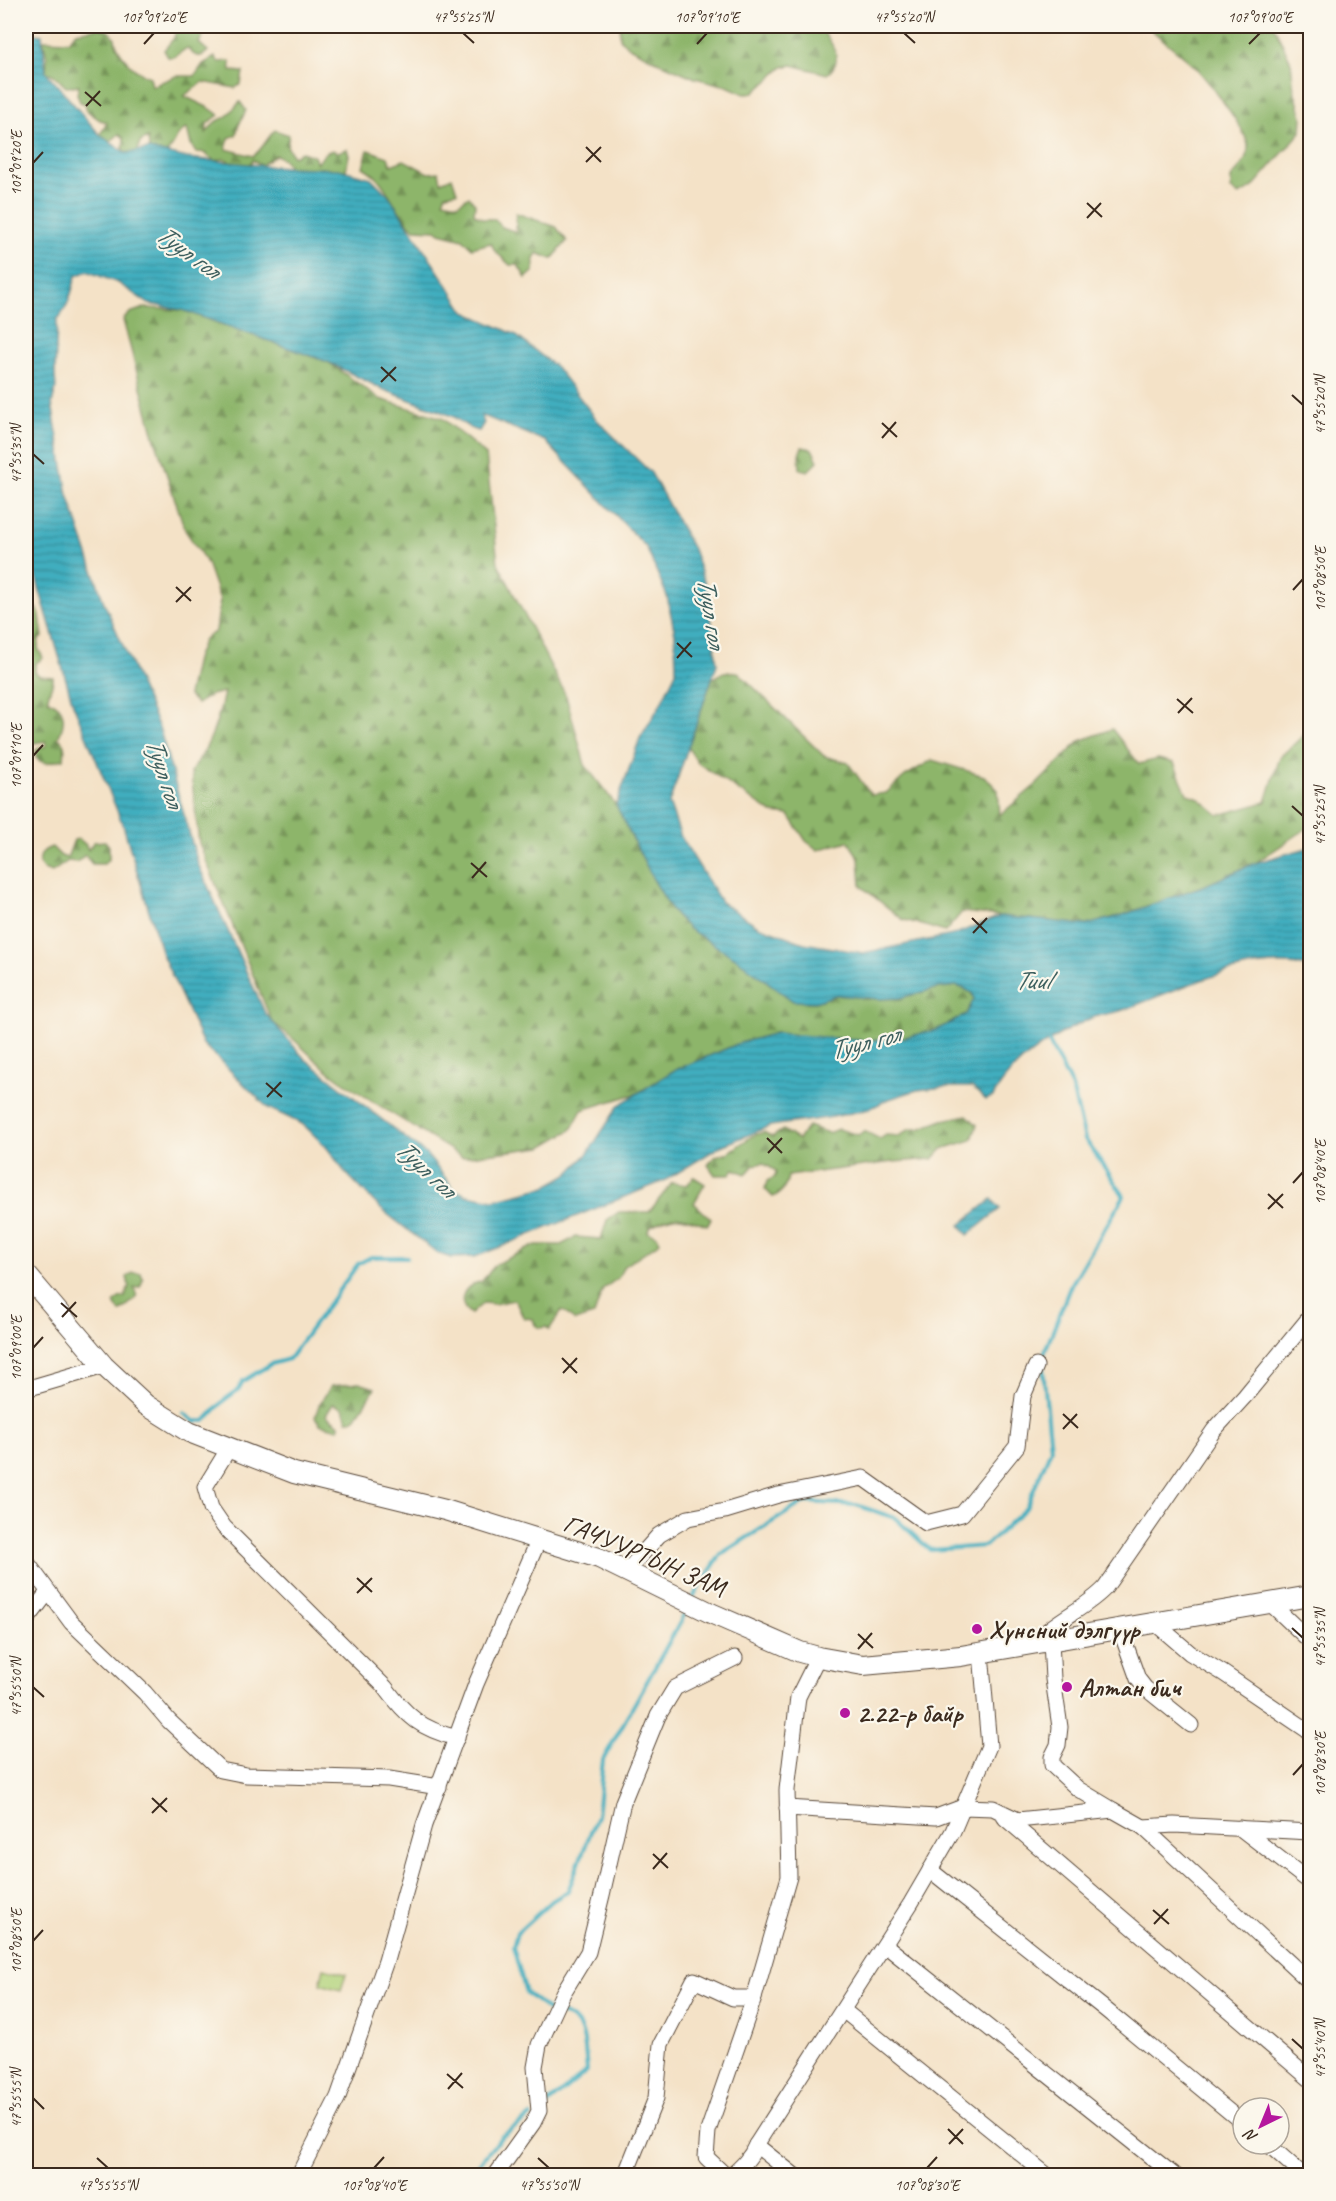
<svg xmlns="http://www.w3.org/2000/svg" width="1336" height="2201" font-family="Caveat,sans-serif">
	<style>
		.forest { fill: url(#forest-firs); stroke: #647044; stroke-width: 1.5 }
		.pitch { fill: #b2d37b; stroke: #767e4c; stroke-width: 1.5 }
		.water { fill: url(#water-rules); stroke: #3e6c6e; stroke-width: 1.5; fill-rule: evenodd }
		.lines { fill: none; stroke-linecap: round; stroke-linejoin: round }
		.stream { stroke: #41aebf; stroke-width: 4 }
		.minor-casing { stroke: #574637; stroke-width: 17 }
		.major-casing { stroke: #574637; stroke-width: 22 }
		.minor { stroke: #fff; stroke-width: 15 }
		.major { stroke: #fff; stroke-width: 20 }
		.ticks { fill: none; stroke: #3b2a1e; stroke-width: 2 }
		.poi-dot { fill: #b5179e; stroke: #fbf7ec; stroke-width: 2 }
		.labels { text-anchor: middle; stroke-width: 4.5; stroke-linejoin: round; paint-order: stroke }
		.street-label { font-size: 26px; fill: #3b2a1e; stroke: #fbf7ec }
		.poi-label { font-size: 26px; font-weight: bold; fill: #3b2a1e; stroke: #fbf7ec; text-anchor: start }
		.water-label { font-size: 27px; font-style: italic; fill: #3d5f5e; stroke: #fbf7ec }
		.neatline { fill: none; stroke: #3b2a1e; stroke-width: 2 }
		.ticks-label { font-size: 15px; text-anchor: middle; fill: #3b2a1e }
	</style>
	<defs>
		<pattern id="forest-firs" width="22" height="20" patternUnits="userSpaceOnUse" patternTransform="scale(1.5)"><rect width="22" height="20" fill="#8db56b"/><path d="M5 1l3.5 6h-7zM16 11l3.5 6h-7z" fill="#749357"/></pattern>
		<pattern id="water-rules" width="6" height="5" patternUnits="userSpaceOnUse" patternTransform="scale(1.5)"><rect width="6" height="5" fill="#41aebf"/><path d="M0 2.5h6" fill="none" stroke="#388e9b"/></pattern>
	</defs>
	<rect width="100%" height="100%" fill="#fbf7ec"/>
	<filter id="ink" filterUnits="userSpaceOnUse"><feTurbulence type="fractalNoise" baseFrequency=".0167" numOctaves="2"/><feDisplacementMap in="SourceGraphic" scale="12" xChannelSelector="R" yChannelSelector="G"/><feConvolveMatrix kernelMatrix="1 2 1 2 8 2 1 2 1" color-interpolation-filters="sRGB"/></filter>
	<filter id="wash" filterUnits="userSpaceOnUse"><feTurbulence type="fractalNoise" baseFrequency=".008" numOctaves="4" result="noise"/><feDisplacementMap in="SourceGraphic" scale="24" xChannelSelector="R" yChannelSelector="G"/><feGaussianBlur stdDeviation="1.35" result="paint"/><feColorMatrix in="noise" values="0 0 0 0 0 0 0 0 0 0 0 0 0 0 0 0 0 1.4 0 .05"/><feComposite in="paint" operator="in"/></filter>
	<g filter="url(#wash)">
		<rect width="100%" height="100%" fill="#f4e2c7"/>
		<!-- forest -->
		<g class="forest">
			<path d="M 177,26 L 208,26 L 199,43 L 208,51 C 200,60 194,56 187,48 L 174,57 L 168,57 L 164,50 L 174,38 Z"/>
			<path d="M 620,26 L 818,26 C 830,40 847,59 827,74 L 792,65 L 783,67 L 754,93 L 745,94 L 727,86 L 695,78 L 663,64 L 631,48 L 620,39 Z"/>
			<path d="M 1148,26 L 1274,26 L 1291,62 L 1294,90 L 1302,116 L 1301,132 L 1252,188 L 1239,195 L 1231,189 L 1231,178 C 1239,169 1248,160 1248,147 C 1249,133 1208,81 1197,69 C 1182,53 1163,42 1148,26 Z"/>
			<path d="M 99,28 L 108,31 L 115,38 C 115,47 128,65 136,70 C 140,73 145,75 150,77 L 152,86 L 176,76 L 195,76 L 203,64 L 215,57 L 218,62 L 230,61 L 231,71 L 243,72 L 241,84 L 235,88 L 203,82 L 184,96 L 209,108 L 219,115 L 207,124 L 206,133 L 215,122 L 226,117 L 240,102 L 246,110 L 238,127 L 236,135 L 229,138 L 226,149 L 253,156 C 263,149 266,139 275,130 L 289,135 L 287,146 L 293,156 L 302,152 L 314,156 L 317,164 L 325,153 L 332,150 L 338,152 L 347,149 L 349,155 L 346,170 L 292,171 L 283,159 L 276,155 L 261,165 L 253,160 L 248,166 L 230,169 L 228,160 L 222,159 L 215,161 L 202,152 L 196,153 L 191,145 L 187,128 C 174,134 176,147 165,154 L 149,149 L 148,138 L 140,142 L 138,151 L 126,153 L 123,149 L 124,138 L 119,134 L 110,142 L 100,135 L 107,122 L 100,120 L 86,110 L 86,104 L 80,102 L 77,94 L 79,85 L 66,87 L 54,75 L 46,72 L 47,57 L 43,40 L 69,41 L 76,32 Z"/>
			<path d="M 368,150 L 388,157 L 391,165 L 404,160 L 428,173 L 439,172 L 441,182 L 452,177 L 457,192 L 446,194 L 443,201 L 458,204 L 469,196 L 475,204 L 474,214 L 483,219 L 495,219 L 502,227 L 516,232 L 516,213 L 556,227 L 567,241 L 552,259 L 537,253 L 534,259 L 534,271 L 526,278 L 518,265 L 510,265 L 495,251 L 491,243 L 472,248 L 463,239 L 440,233 L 436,230 L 414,229 C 398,215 392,195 378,179 C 374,174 368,170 363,167 Z"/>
			<path d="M 144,308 L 182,310 L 328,362 L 380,399 L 442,418 L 486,455 L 498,563 L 566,696 L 585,765 L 616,805 L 653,879 L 671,909 L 689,929 L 737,959 L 793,1001 L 815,1002 L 836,995 L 879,999 L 900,998 L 934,989 L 956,986 L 965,989 L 972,994 L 974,999 L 967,1013 L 958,1019 L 936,1030 L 902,1038 L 867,1041 L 776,1033 L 740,1043 L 673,1071 L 638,1093 L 582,1110 L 571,1130 L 542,1147 L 462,1157 C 422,1132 381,1108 342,1081 C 316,1064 297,1039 272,1022 L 199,843 L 191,772 C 209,747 218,723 224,692 L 211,695 L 197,704 L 188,695 L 196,659 L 204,639 L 216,631 L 220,600 L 207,563 L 185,530 L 154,436 L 123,320 L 130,313 Z"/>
			<path d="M 802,447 L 812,449 L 818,461 L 808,471 L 800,469 L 799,454 Z"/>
			<path d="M 26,574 L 30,599 L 40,615 L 43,637 L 39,639 L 38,648 L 43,658 L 35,664 L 35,672 L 40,676 L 53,677 C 54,686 47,692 48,700 C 67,707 66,722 58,738 C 66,743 65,750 64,759 C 52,761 46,767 36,758 L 36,750 L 47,745 L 46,741 L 34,743 L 29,740 L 29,734 L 26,733 C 25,724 27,716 30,708 L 26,709 L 26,693 L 29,693 L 29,680 L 26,676 Z"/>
			<path d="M 724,672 L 738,672 L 824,756 L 848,763 L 871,795 L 886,793 L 905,776 L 932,760 L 984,776 L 998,790 L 1000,815 L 1037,784 L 1080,741 L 1112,729 L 1139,764 L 1158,759 L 1174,763 L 1187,794 L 1197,797 L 1219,815 L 1266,802 L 1280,757 L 1304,735 L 1310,734 L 1310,826 L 1255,863 L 1208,884 L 1123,915 L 1087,925 L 962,912 L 945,932 L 902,919 L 861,886 L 859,858 L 848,841 L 818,850 L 806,841 L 789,815 L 772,813 L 698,763 L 688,748 L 712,679 Z"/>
			<path d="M 79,839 L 86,845 L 88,850 L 94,842 L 105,841 L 109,846 L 109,859 L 104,864 L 92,864 L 85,855 L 77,862 L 68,861 L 52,872 L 43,869 L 39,864 C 40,854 42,850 52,847 L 61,856 L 67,858 L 74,840 Z"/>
			<path d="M 967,1115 L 977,1125 L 972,1140 L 942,1149 L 933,1159 L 893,1162 L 788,1176 C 786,1187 783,1192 773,1197 L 765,1189 L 767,1181 L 775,1177 L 776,1171 L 763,1163 L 754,1165 L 746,1174 L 734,1169 L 729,1175 L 715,1175 L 708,1165 L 715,1156 L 728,1153 L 752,1136 L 764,1132 L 772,1137 L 783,1130 L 798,1140 L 808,1126 L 828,1133 L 838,1129 L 858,1135 L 864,1131 L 880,1139 L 886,1135 L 899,1136 L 910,1129 L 919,1129 L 943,1120 Z"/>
			<path d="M 694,1177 L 705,1184 L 694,1203 L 711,1219 L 707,1225 C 679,1215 676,1212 649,1227 L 648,1232 L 657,1236 L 660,1242 L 624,1266 L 618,1278 L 603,1289 L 594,1315 L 575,1321 L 562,1310 L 549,1330 L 546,1327 L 540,1328 L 535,1325 L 533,1319 L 524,1318 C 519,1312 520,1306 514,1300 L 494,1304 L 483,1303 L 471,1314 C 455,1304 463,1284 481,1282 L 496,1264 L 536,1245 L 561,1245 L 576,1237 L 601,1239 L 607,1220 L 619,1212 L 649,1212 L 672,1183 L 687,1185 Z"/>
			<path d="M 133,1273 L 141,1273 L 143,1280 L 140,1287 L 134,1288 L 137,1297 L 120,1312 L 114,1303 L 119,1298 L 125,1297 L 129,1286 L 127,1277 Z"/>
			<path d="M 359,1383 L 375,1388 L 356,1417 L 352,1420 L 347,1420 L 343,1408 L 333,1404 L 326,1415 C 331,1420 337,1422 340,1426 L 338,1429 L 320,1424 L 315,1417 L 319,1405 L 331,1386 Z"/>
		</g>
		<!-- pitch -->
		<path class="pitch" d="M 324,1968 L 346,1974 L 341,1990 L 320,1984 Z"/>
		<!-- water -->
		<g class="water">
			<path d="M 26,33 L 42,35 L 46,72 L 100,135 L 126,153 L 149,149 L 187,158 L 268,166 L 339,169 L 371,178 L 389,196 L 465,312 L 514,334 L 556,367 L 597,420 L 651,473 L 693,549 L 708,592 L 717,664 L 669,803 L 681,837 L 721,902 L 758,926 L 804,943 L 863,953 L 953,935 L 1000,916 L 1087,925 L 1123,915 L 1208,884 L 1255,863 L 1310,847 L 1310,968 C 1256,951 1177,990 1126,1009 C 1111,1015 1103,1012 1087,1020 C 1052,1037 1012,1061 993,1097 L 985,1100 L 972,1087 L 945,1087 L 917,1090 L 889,1099 L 869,1109 L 833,1117 L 770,1126 L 721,1146 L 664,1181 L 475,1257 L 451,1258 L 437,1253 L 381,1209 L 344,1171 L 328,1149 L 309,1130 L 302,1124 L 268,1108 L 203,1044 L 162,954 L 123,825 L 73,704 L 26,543 ZM 87,271 L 118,283 L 149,304 L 182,310 L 328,362 L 382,389 L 452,416 L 470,428 L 479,431 L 484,423 L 481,415 L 545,441 L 646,547 L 667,596 L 675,634 L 676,672 L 659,707 L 640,738 L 616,805 L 653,879 L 671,909 L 689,929 L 737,959 L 793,1001 L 815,1002 L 836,995 L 879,999 L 900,998 L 934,989 L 956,986 L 965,989 L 972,993 L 974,999 L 967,1013 L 958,1019 L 936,1030 L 902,1038 L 867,1041 L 776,1033 L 740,1043 L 673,1071 L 619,1105 L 588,1153 L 568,1174 L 545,1187 L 494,1200 L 467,1195 L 455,1190 L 427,1155 L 304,1058 L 265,1013 L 198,864 L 160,730 L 103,600 L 68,495 L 52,404 L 56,388 L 55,375 L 57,320 C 69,307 71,293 76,276 Z"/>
			<path d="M 992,1199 L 1000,1209 L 968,1235 L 960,1225 Z"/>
		</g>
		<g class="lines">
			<!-- stream -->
			<g class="stream">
				<path d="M 184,1413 L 194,1421 L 205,1421 L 223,1401 L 238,1390 L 243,1381 L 271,1364 L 289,1359 L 358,1264 L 371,1257 L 407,1257"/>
				<path d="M 693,1597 L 721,1554 L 804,1502 L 856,1505 L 895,1518 L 930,1550 L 985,1546 L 1026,1508 L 1051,1449 L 1042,1359 L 1070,1287 L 1124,1196 L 1085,1139 L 1072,1087 L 1049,1042"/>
				<path d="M 549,2011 L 526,1993 L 513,1947 L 517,1933 L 552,1901 L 568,1891 L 597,1816 L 603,1760 L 687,1610"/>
				<path d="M 544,2107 L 587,2071 C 584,2046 588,2019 559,2013"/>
				<path d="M 469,2176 L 501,2137 L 531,2116"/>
			</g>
		</g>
	</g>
	<g filter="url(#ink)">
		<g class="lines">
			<defs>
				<g id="minor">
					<path d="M 26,1389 L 104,1366"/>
					<path d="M 229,1448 L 205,1487 L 211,1508 L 224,1527 L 385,1687 C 407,1717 421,1729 457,1738"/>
					<path d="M 26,1561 L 71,1622 L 145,1693 L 169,1721 L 221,1770 L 246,1775 L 389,1779 L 439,1787"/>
					<path d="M 626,1572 L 659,1535 L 688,1518 L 725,1511 L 778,1495 L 863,1478 L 926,1523 L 962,1514 L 1017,1446 L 1023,1396 L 1036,1366"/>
					<path d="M 1270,1603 L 1310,1641"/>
					<path d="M 26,1621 L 48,1592"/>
					<path d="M 1155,1623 L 1190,1653 L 1223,1673 L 1310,1732"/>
					<path d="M 1120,1629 L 1138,1679 L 1145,1688 L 1191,1725"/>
					<path d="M 1051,1641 L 1053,1679 L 1060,1727 L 1058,1745 L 1052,1757 L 1052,1765 L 1078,1789 L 1113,1810"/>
					<path d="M 1034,1644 C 1054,1620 1084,1610 1105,1588 L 1214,1430 L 1245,1396 L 1310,1317"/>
					<path d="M 787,1808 L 936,1817 L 963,1807 L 993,1808 L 1018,1820 L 1113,1810 L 1143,1827 L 1174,1825 L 1310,1832"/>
					<path d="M 1005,1818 L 1310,2079"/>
					<path d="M 1143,1827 L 1310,1982"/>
					<path d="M 1240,1828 L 1310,1882"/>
					<path d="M 930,1870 L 1106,2010 L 1243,2123"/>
					<path d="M 885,1945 L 1175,2176"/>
					<path d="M 843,2010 L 1048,2176"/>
					<path d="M 1268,2144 L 1304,2176"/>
					<path d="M 756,2145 L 795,2176"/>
					<path d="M 298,2176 L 338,2097 L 386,1961 L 424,1825 L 476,1684 L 539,1539"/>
					<path d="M 495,2176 L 533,2123 L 539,2111 L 535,2067 L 539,2045 L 563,1993 L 588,1952 L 602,1895 L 623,1802 L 658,1716 L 675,1688 L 735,1658"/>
					<path d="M 625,2176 L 656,2098 L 661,2044 L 694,1980 L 733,1998 L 754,1998 L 789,1877 L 787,1790 L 798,1697 L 818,1657"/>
					<path d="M 726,2176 L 706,2157 L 708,2131 L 754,1998"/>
					<path d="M 731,2176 C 741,2167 751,2158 756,2145 L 911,1903 L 953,1831 L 989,1746 L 981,1653"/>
				</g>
				<path id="major" d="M 26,1274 L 104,1366 L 146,1405 L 189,1432 L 294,1473 L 445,1510 L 599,1558 L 713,1614 L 800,1652 L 818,1657 L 863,1665 L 961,1656 L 1310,1596"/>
			</defs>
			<!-- minor casing -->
			<use href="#minor" class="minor-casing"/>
			<!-- major casing -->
			<use href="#major" class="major-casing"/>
			<!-- minor -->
			<use href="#minor" class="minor"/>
			<!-- major -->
			<use href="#major" class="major"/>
		</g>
	</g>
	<!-- ticks -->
	<path class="ticks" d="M 463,33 L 474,43M 904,33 L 915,43M 144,44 L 154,33M 697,44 L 707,33M 1249,44 L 1260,33M 85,92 L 101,106M 86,106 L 100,91M 586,147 L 601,162M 586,162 L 601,147M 33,163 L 43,152M 1087,203 L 1102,217M 1087,218 L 1101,203M 381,367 L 396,381M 381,382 L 396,367M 1292,395 L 1303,405M 882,423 L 897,437M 882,438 L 896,422M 33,454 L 44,464M 176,587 L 191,601M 1293,590 L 1303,579M 176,602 L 191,587M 677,643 L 692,657M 677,658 L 691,642M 1177,699 L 1193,713M 1178,713 L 1192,698M 33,756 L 43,745M 1292,806 L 1303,816M 471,863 L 487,877M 472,878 L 486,862M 972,918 L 987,933M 973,933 L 987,918M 266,1083 L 282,1097M 267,1097 L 281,1082M 767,1138 L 782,1153M 768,1153 L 782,1138M 1293,1183 L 1303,1172M 1268,1194 L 1283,1208M 1268,1209 L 1283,1194M 61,1303 L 77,1317M 62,1317 L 76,1302M 33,1348 L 43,1337M 562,1358 L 577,1373M 563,1373 L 577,1358M 1063,1414 L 1078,1428M 1063,1429 L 1077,1414M 357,1578 L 372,1592M 357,1593 L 372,1578M 1292,1628 L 1303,1638M 858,1634 L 873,1648M 858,1649 L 872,1633M 33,1687 L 44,1697M 1293,1775 L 1303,1764M 152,1798 L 167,1812M 152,1813 L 167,1798M 653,1854 L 668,1868M 653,1869 L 667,1853M 1153,1910 L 1169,1924M 1154,1924 L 1168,1909M 33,1941 L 43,1930M 1292,2039 L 1303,2049M 447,2074 L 463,2088M 448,2089 L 462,2073M 33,2098 L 44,2109M 948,2129 L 963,2144M 949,2144 L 963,2129M 97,2158 L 108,2168M 538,2158 L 549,2168M 374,2168 L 384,2157M 927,2168 L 937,2157"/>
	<!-- markers -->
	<g class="poi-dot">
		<circle cx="977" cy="1629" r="6"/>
		<circle cx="1067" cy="1687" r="6"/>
		<circle cx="845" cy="1713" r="6"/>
	</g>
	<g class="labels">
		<!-- street labels -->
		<g class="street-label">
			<text transform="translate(645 1555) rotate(23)" y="9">ГАЧУУРТЫН ЗАМ</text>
		</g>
		<!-- poi labels -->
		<g class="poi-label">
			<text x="989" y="1638">Хүнсний дэлгүүр</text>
			<text x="1079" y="1696">Алтан бич</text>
			<text x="857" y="1722">2.22-р байр</text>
		</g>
		<!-- water labels -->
		<g class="water-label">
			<text transform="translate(188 251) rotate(36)" y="9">Туул гол</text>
			<text transform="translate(712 612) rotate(81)" y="9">Туул гол</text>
			<text transform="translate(165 772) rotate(72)" y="9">Туул гол</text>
			<text x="1032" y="989">Tuul</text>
			<text transform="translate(864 1042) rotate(-14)" y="9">Туул гол</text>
			<text transform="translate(426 1168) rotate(43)" y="9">Туул гол</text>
		</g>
	</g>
	<!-- margin -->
	<rect width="1336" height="2201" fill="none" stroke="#fbf7ec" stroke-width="66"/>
	<!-- north arrow -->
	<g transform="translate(1261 2126) rotate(223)"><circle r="28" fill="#fbf7ec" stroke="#aea59a" stroke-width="1.5"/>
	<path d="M0-4.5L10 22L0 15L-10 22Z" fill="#b5179e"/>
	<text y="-9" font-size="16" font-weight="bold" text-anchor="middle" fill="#3b2a1e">N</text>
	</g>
	<rect x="33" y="33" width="1270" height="2135" class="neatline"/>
	<g class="ticks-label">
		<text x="154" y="22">107°09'20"E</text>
		<text x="463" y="22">47°55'25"N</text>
		<text x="707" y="22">107°09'10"E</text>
		<text x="904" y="22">47°55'20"N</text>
		<text x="1260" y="22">107°09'00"E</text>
		<text transform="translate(16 163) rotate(-90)" y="5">107°09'20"E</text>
		<text transform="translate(1320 405) rotate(-90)" y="5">47°55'20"N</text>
		<text transform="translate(16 454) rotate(-90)" y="5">47°55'35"N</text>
		<text transform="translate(1320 579) rotate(-90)" y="5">107°08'50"E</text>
		<text transform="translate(16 756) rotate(-90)" y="5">107°09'10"E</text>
		<text transform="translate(1320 816) rotate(-90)" y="5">47°55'25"N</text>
		<text transform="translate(1320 1172) rotate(-90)" y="5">107°08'40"E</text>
		<text transform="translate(16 1348) rotate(-90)" y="5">107°09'00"E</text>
		<text transform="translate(1320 1638) rotate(-90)" y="5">47°55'35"N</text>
		<text transform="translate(16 1687) rotate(-90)" y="5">47°55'50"N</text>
		<text transform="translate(1320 1764) rotate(-90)" y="5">107°08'30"E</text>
		<text transform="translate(16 1941) rotate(-90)" y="5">107°08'50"E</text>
		<text transform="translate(1320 2049) rotate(-90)" y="5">47°55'40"N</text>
		<text transform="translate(16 2098) rotate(-90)" y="5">47°55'55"N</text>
		<text x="108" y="2190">47°55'55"N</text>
		<text x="374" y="2190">107°08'40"E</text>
		<text x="549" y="2190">47°55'50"N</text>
		<text x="927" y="2190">107°08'30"E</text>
	</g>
</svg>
